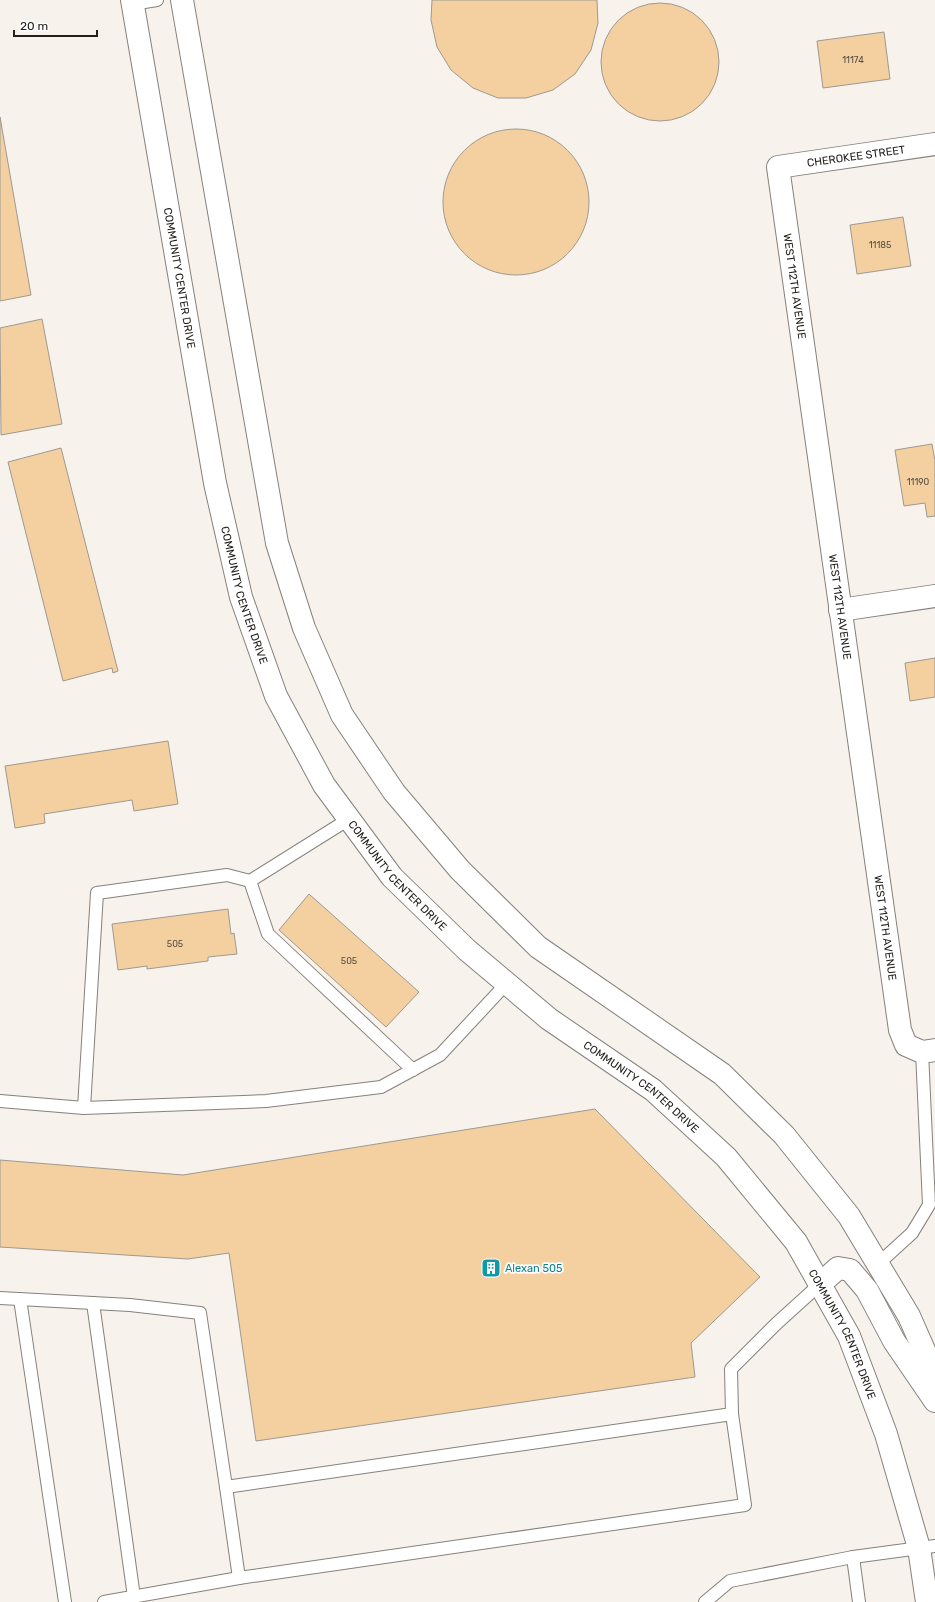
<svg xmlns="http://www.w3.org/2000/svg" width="935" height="1602" font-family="Rubik,sans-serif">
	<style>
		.building { fill: #f4d0a1; stroke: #9e9992 }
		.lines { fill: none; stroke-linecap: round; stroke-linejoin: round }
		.lane-casing { stroke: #86817b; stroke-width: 14 }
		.street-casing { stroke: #86817b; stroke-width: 24 }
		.secondary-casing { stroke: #86817b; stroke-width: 24 }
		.lane { stroke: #fff; stroke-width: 12 }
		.street { stroke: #fff; stroke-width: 22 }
		.secondary { stroke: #fff; stroke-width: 22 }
		.labels { text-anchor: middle; stroke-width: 3.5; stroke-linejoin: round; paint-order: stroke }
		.number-label { font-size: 9px; fill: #574d3f }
		.street-label { font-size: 11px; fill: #23211e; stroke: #fff }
		.culture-label { font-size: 11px; fill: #0d838f; stroke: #fff; text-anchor: start }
	</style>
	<rect width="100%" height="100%" fill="#f7f2eb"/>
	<!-- building -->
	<g class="building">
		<path d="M 432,0 L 597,0 L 598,23 L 591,50 L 575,74 L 553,90 L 526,98 L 498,98 L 473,88 L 451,70 L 437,47 L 431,20 Z"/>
		<circle cx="660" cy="62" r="59"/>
		<path d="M 884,32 L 890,79 L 823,88 L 817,41 Z"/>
		<path d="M 0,117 L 31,295 L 0,301 Z"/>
		<circle cx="516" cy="202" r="73"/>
		<path d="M 903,217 L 911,266 L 857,274 L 850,225 Z"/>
		<path d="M 42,319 L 62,424 L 1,435 L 0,328 Z"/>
		<path d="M 932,444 L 935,461 L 935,516 L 927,517 L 925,503 L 904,506 L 895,450 Z"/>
		<path d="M 61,448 L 118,671 L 113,673 L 112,668 L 63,681 L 8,462 Z"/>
		<path d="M 935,658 L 935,697 L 910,701 L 905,663 Z"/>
		<path d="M 168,741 L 178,804 L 134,811 L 132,800 L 44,814 L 45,823 L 15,828 L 5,766 Z"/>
		<path d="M 309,894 L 419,992 L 386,1027 L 279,930 Z"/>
		<path d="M 228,909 L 231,934 L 234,933 L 237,954 L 208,957 L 208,961 L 147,969 L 147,966 L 118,970 L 112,924 Z"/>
		<path d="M 595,1109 L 760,1277 L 691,1343 L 695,1377 L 256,1441 L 229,1253 L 188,1259 L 0,1247 L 0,1160 L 183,1175 Z"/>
	</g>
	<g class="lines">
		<defs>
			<g id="lane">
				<path d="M 132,4 L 157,0"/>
				<path d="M 349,819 L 250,881 L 268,934 L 413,1070"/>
				<path d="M 0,1101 L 84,1108 L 266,1101 L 381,1087 L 440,1055 L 507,983"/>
				<path d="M 84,1108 L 97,893 L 227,875 L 250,881"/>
				<path d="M 878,1264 L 912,1233 L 929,1205 L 922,1052"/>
				<path d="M 0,1298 L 130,1305 L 200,1313 L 226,1487 L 732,1414 L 745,1505 L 239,1578 L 104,1602"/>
				<path d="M 20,1299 L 65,1602"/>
				<path d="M 93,1303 L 134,1597"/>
				<path d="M 732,1414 L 731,1369 L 776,1324 L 819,1285"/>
				<path d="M 226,1487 L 239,1578"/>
				<path d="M 853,1557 L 859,1602"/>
				<path d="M 705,1602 L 730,1581 L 853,1557 L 935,1546"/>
			</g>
			<g id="street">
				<path id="s1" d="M 935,144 L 778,167 L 900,1030 L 906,1045 L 922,1052 L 935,1050"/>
				<path d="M 840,610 L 935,596"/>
			</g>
			<g id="secondary">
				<path id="s2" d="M 132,0 L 215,483 L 241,597 L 276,696 L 324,785 L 392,877 L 467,950 L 549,1019 L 653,1090 L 726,1157 L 796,1242 L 849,1336 L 886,1434 L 919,1548 L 927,1602"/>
				<path d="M 182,0 L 277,543 L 304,628 L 342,715 L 394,792 L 460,870 L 538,947 L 722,1074 L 784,1135 L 849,1216 L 909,1316 L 935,1375"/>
				<path d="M 819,1285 L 838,1268 L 850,1270 L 867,1290 L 894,1341 L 935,1401"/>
			</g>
		</defs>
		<!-- lane casing -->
		<use href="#lane" class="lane-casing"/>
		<!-- street casing -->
		<use href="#street" class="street-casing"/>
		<!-- secondary casing -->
		<use href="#secondary" class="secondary-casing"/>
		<!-- lane -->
		<use href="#lane" class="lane"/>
		<!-- street -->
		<use href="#street" class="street"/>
		<!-- secondary -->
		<use href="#secondary" class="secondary"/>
	</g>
	<!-- icons -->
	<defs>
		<symbol id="building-square" viewBox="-11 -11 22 22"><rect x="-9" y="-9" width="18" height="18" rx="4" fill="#0f9aa8" stroke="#fff"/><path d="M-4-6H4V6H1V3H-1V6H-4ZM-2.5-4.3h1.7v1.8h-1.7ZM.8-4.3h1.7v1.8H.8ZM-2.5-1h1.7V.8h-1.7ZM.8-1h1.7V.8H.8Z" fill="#fff"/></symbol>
	</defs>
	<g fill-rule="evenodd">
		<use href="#building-square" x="480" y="1257" width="22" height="22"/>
	</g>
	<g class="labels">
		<!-- number labels -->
		<g class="number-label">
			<text x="853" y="63">11174</text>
			<text x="880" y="248">11185</text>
			<text x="918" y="485">11190</text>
			<text x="175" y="947">505</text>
			<text x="349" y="964">505</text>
		</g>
		<!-- street labels -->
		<g class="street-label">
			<text transform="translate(856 156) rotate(-8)" y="4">CHEROKEE STREET</text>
			<text dy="4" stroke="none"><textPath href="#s2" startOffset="282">COMMUNITY CENTER DRIVE</textPath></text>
			<text dy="4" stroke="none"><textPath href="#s1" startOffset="279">WEST 112TH AVENUE</textPath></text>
			<text dy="4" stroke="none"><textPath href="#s2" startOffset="606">COMMUNITY CENTER DRIVE</textPath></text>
			<text dy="4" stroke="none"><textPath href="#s1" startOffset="603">WEST 112TH AVENUE</textPath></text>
			<text dy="4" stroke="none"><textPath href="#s2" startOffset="930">COMMUNITY CENTER DRIVE</textPath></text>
			<text dy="4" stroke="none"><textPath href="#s1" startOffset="927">WEST 112TH AVENUE</textPath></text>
			<text dy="4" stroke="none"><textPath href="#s2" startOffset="1254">COMMUNITY CENTER DRIVE</textPath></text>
			<text dy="4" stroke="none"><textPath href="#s2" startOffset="1578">COMMUNITY CENTER DRIVE</textPath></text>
		</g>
		<!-- culture labels -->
		<g class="culture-label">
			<text x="505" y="1272">Alexan 505</text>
		</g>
	</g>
	<!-- scale -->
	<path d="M14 30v6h83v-6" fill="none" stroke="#23211e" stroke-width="2"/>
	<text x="20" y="30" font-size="12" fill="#23211e" stroke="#ffffff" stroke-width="3" paint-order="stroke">20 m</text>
</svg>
